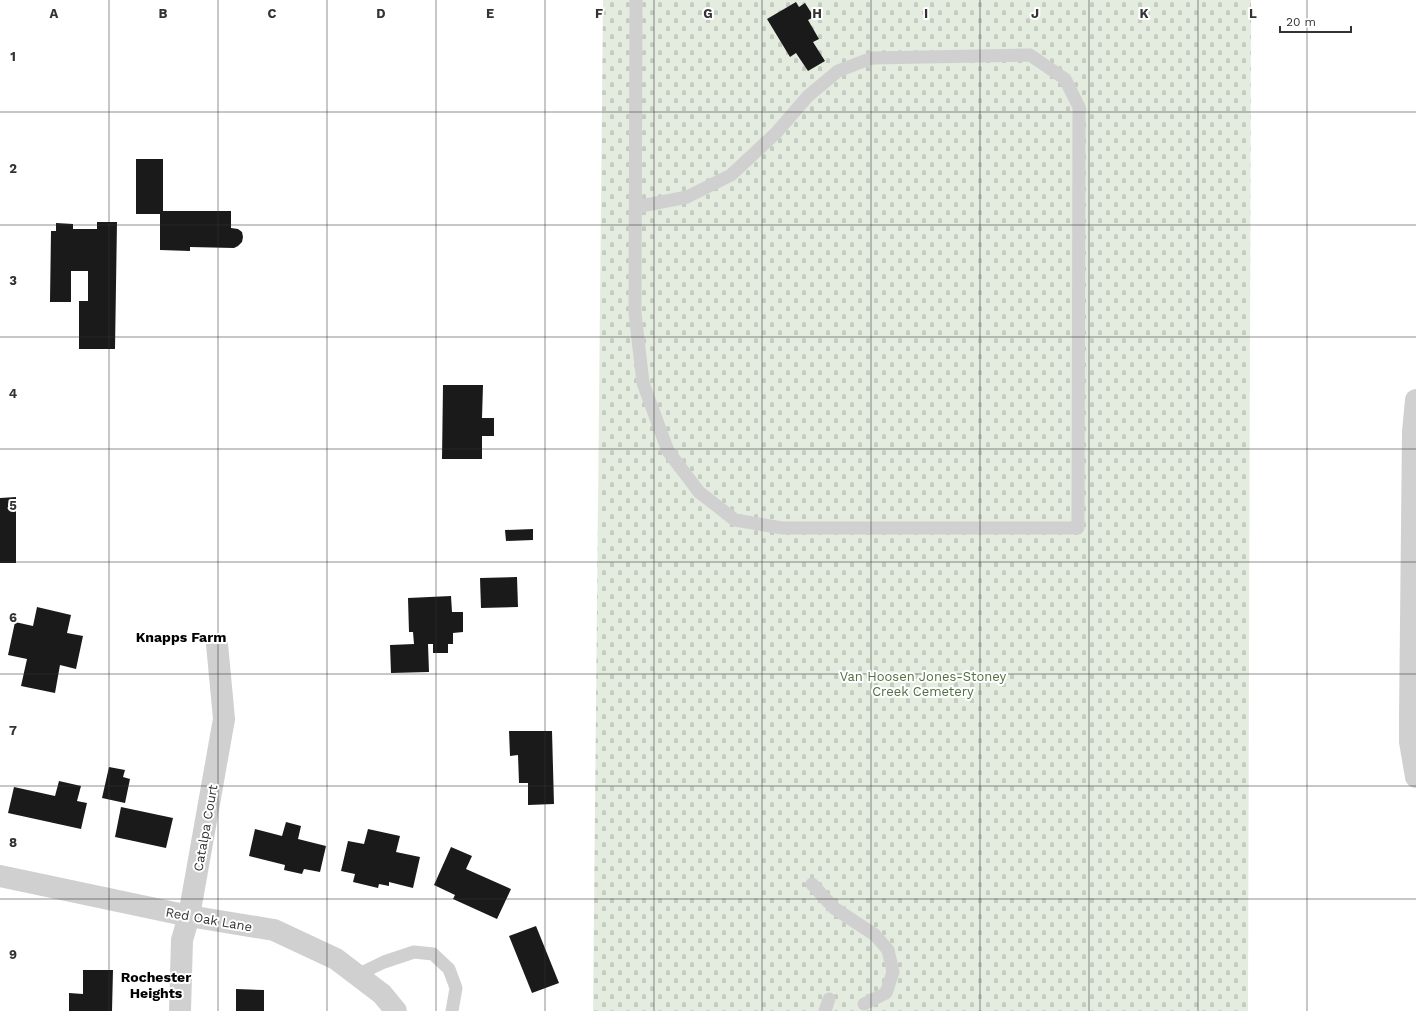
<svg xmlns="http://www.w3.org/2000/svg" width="1416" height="1011" font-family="'Work Sans',sans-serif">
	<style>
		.cemetery { fill: url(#cemetery-stones) }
		.building { fill: #1a1a1a }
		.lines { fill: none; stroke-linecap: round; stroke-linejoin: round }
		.lane { stroke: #d0d0d0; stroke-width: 13 }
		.street { stroke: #d0d0d0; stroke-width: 22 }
		.grid { fill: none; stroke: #333; stroke-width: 1; stroke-opacity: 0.55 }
		.labels { text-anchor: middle; stroke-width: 4; stroke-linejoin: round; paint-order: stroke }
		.park-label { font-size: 13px; fill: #50703f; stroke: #fff }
		.street-label { font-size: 13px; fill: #333; stroke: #fff }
		.neighbourhood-label { font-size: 14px; font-weight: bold; fill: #000; stroke: #fff }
		.grid-label { font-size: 13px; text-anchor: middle; font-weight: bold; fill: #333; stroke: #fff; stroke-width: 4; stroke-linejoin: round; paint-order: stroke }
	</style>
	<defs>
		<pattern id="cemetery-stones" width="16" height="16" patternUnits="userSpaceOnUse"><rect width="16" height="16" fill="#e4ecdf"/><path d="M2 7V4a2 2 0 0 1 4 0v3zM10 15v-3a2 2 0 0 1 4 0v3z" fill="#c4cbc0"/></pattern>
	</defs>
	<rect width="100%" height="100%" fill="#fff"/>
	<!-- cemetery -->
	<path class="cemetery" d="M 603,0 L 1251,0 L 1248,1011 L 593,1011 Z"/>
	<!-- building -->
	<g class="building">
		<path d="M 796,2 L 799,7 L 805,3 L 814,17 L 808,20 L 819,39 L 813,42 L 825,61 L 808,71 L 796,53 L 790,57 L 767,19 Z"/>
		<path d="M 136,159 L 163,159 L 163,211 L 231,211 L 231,228 L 238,229 L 242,232 L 243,237 L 242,242 L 238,246 L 234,248 L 190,247 L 190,251 L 160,250 L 160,214 L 136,214 Z"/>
		<path d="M 97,222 L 117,222 L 115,349 L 79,349 L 79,301 L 88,301 L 88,271 L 71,271 L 71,302 L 50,302 L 51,231 L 56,231 L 56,223 L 73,224 L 73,229 L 97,229 Z"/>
		<path d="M 443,385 L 483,385 L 482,418 L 494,418 L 494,436 L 482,436 L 482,459 L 442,459 Z"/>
		<path d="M 16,497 L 16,563 L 0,563 L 0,498 Z"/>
		<path d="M 533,529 L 533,540 L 506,541 L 505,530 Z"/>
		<path d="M 517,577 L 518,607 L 481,608 L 480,578 Z"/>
		<path d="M 451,596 L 452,612 L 463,612 L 463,632 L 453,633 L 453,644 L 448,644 L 448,653 L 433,653 L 433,644 L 428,644 L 429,672 L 391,673 L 390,645 L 414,644 L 413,632 L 409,632 L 408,598 Z"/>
		<path d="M 37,607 L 71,615 L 67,633 L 83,636 L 76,669 L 60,665 L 55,693 L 21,686 L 27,659 L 8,655 L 15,622 L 33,626 Z"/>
		<path d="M 509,731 L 552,731 L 554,804 L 528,805 L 528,783 L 519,783 L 518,755 L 510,756 Z"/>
		<path d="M 109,767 L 125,770 L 123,777 L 130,779 L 125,803 L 102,798 Z"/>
		<path d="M 59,781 L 81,786 L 77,801 L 87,803 L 81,829 L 8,813 L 14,787 L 55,796 Z"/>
		<path d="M 121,807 L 173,818 L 166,848 L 115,837 Z"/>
		<path d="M 286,822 L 301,826 L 298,839 L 326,846 L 320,872 L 304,869 L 302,874 L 284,870 L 285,865 L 249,856 L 255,829 L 282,836 Z"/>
		<path d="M 368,829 L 400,836 L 396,852 L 420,857 L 413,888 L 389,882 L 389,886 L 379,884 L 378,888 L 353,882 L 355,874 L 341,871 L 348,841 L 364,844 Z"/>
		<path d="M 451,847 L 472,856 L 466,869 L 511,889 L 497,919 L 453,899 L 455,895 L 434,885 Z"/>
		<path d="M 536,926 L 559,983 L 532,993 L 509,936 Z"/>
		<path d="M 83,970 L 113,970 L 112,1011 L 69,1011 L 69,993 L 83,994 Z"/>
		<path d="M 236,989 L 264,990 L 264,1011 L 236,1011 Z"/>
	</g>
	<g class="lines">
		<!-- lane -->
		<g class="lane">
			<path d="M 636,207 L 687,197 L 731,175 L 776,133 L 808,96 L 838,71 L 872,58 L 1030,55 L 1065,79 L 1079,107 L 1078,528 L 782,528 L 735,520 L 699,492 L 668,451 L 643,383 L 635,313 L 636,0"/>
			<path d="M 812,884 L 834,908 L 875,935 L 888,950 L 893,972 L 886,993 L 864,1004"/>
			<path d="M 357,975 L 384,962 L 414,952 L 433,954 L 449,969 L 456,988 L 452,1011"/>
			<path d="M 825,1011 L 829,999"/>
		</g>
		<!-- street -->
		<g class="street">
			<path d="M 1416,400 L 1413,432 L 1410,720 L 1410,742 L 1416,777"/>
			<path d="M 0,876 L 189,916 L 274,930 L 336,959 L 382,994 L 396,1011"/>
			<path d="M 180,1011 L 182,940 L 189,916 L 224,719 L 217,644"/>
		</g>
	</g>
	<!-- grid -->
	<path class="grid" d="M 109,0 L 109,1011M 218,0 L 218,1011M 327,0 L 327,1011M 436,0 L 436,1011M 545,0 L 545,1011M 654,0 L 654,1011M 762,0 L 762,1011M 871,0 L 871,1011M 980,0 L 980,1011M 1089,0 L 1089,1011M 1198,0 L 1198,1011M 1307,0 L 1307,1011M 0,112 L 1416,112M 0,225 L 1416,225M 0,337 L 1416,337M 0,449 L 1416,449M 0,562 L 1416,562M 0,674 L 1416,674M 0,786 L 1416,786M 0,899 L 1416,899"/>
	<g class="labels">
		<!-- park labels -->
		<g class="park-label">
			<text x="923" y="681">Van Hoosen Jones-Stoney<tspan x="923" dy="15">Creek Cemetery</tspan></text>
		</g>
		<!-- street labels -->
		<g class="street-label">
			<text transform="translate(205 828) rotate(-80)" y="5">Catalpa Court</text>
			<text transform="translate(209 919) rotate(10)" y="5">Red Oak Lane</text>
		</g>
		<!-- neighbourhood labels -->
		<g class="neighbourhood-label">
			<text x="181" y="642">Knapps Farm</text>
			<text x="156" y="982">Rochester<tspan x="156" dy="16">Heights</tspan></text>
		</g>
	</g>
	<g class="grid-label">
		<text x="54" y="18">A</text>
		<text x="163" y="18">B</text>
		<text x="272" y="18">C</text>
		<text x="381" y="18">D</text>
		<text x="490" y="18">E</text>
		<text x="599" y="18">F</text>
		<text x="708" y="18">G</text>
		<text x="817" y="18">H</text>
		<text x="926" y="18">I</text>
		<text x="1035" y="18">J</text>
		<text x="1144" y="18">K</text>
		<text x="1253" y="18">L</text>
		<text x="13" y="61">1</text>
		<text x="13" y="173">2</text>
		<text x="13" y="285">3</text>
		<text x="13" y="398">4</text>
		<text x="13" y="510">5</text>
		<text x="13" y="622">6</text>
		<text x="13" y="735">7</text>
		<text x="13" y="847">8</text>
		<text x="13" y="959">9</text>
	</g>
	<!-- scale -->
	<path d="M1280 26v6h71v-6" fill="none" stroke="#333333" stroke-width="2"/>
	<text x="1286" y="26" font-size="12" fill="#333333" stroke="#ffffff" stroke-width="3" paint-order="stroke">20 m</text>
</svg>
